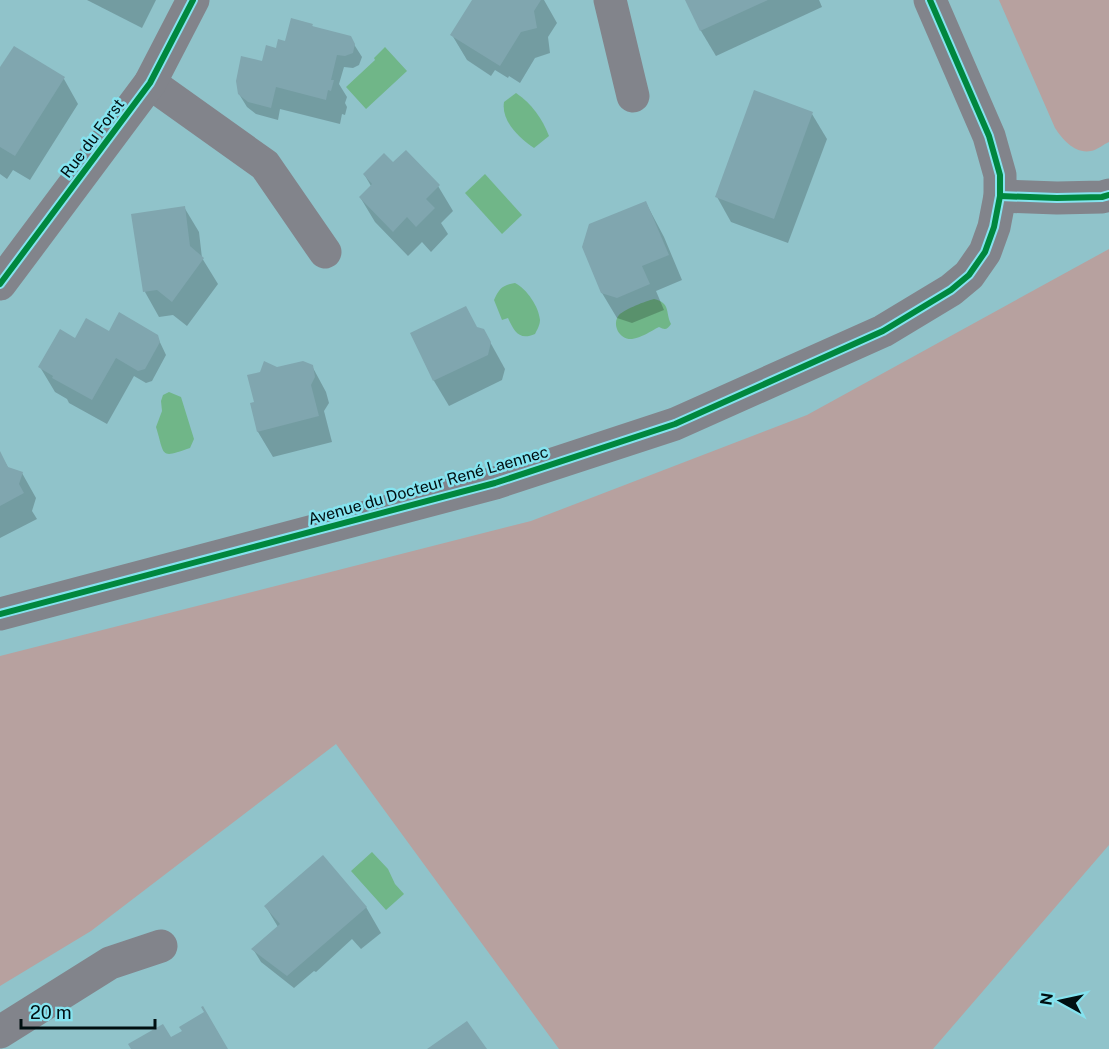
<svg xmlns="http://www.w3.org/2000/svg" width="1109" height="1049" font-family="'Public Sans',sans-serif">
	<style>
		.green { fill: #b7a19f }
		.water { fill: #70b688 }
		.shadow { fill: #0003 }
		.building { fill: #80a6af }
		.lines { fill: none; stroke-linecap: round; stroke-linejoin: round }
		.minor { stroke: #82848b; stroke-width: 33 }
		.tertiary { stroke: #82848b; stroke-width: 33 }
		.cycleway-casing { stroke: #85e3ef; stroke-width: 10 }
		.cycleway { stroke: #00873e; stroke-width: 6 }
		.labels { text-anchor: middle; stroke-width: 5; stroke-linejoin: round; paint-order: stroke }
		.street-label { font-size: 16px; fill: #000f11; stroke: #85e3ef }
	</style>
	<rect width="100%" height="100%" fill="#90c3ca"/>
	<!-- green -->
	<g class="green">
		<path d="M 999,0 L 1109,0 L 1109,142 C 1104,144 1097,150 1091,151 C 1075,154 1063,140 1055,128 Z"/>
		<path d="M 1109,249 L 1109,845 L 933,1049 L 559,1049 L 336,744 L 91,931 L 0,986 L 0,656 L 531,521 L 807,415 Z"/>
	</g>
	<!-- water -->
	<g class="water">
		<path d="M 385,47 L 407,71 L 366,109 L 346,87 L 375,60 L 374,58 Z"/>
		<path d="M 516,93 C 532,104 542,118 549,136 L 534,148 C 519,138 501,121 504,102 Z"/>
		<path d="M 485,174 L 522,215 L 502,234 L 465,193 Z"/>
		<path d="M 515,283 C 527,289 539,307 540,320 C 540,325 537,330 535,334 C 519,341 514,331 508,318 L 502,320 L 494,300 C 499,289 502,285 515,283 Z"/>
		<path d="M 654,299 C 671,303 665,312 671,324 C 667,330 665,330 659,327 C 651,331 641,338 632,339 C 620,340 611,325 619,315 C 625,309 646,301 654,299 Z"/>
		<path d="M 169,392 L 181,397 L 194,439 L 190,448 C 159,459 165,456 156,427 L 162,411 L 161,401 L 163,395 Z"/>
		<path d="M 372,852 L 388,869 L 395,884 L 404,894 L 386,910 L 351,871 Z"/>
	</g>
	<!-- shadow -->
	<g class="shadow">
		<path d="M 87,0 L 156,0 L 142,28 Z"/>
		<path d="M 474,0 L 544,0 L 557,23 L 548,37 L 550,53 L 535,58 L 520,83 L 509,76 L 508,78 L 495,70 L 491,76 L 467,60 L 452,35 Z"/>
		<path d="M 687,0 L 819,0 L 822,7 L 716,56 L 701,31 Z"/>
		<path d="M 312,25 L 313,28 L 350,38 L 362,57 L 359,65 L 353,68 L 344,67 L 339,84 L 347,97 L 345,103 L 347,107 L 345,115 L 342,114 L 340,124 L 280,109 L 278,120 L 256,114 L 247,107 L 239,94 L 263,63 L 277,49 Z"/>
		<path d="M 0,70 L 64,79 L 78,104 L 30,180 L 13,170 L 7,179 L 0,174 Z"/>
		<path d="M 812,114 L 827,139 L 788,243 L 731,222 L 717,197 Z"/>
		<path d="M 393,164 L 438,186 L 453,211 L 441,223 L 448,234 L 431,252 L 422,242 L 408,256 L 375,222 L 360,197 L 371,186 L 364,174 Z"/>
		<path d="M 646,203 L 664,237 L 682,280 L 656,291 L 664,310 L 632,323 L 617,318 L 602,293 Z"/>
		<path d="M 184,207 L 199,232 L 202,258 L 218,284 L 187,326 L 173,315 L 159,317 L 145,292 Z"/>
		<path d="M 484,331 L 505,369 L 502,380 L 449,406 L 434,381 L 412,334 Z"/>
		<path d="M 157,336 L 166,355 L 152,381 L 146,383 L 134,376 L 107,424 L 69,403 L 67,399 L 55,392 L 40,367 L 75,340 Z"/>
		<path d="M 312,366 L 326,392 L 329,403 L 324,411 L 332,442 L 273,457 L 258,432 L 251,404 L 256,403 L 277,369 Z"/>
		<path d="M 0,454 L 9,469 L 22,473 L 36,498 L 32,511 L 37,519 L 0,538 Z"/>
		<path d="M 266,907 L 366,907 L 381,933 L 361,949 L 352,939 L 316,972 L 314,971 L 294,988 L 261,962 L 253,949 L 278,927 Z"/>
	</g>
	<!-- building -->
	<g class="building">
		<path d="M 472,0 L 541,0 L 534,11 L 537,28 L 521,32 L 500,66 L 450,35 Z"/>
		<path d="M 685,0 L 768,0 L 700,31 Z"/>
		<path d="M 291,18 L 313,24 L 312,26 L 351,36 L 355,44 L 353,53 L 345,56 L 337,55 L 331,80 L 334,80 L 331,91 L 328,90 L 326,100 L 276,87 L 271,108 L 248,102 L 238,94 L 236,81 L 241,56 L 262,61 L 266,45 L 276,48 L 278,39 L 285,41 Z"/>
		<path d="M 14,46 L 65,77 L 15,156 L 0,147 L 0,67 Z"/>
		<path d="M 754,90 L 813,112 L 774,219 L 715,197 Z"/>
		<path d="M 406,150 L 440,185 L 426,199 L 435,208 L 416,227 L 407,217 L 393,232 L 359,197 L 372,184 L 363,174 L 384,153 L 393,162 Z"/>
		<path d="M 646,201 L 669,255 L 642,266 L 650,284 L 617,298 L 601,293 L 582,247 L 589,224 Z"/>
		<path d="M 185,206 L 190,246 L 204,258 L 172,302 L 157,290 L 143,292 L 131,214 Z"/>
		<path d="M 466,306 L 477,327 L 484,329 L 491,342 L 488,355 L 433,381 L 410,333 Z"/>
		<path d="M 119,312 L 158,335 L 160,342 L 145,369 L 138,371 L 116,358 L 92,400 L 52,378 L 53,376 L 38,367 L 60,329 L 75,338 L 86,318 L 109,331 Z"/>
		<path d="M 264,361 L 277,367 L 303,361 L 313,365 L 315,377 L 311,385 L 319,416 L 257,432 L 250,403 L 254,402 L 247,375 L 260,372 Z"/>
		<path d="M 0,451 L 8,467 L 23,472 L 19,484 L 24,493 L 0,506 Z"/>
		<path d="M 323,855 L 367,907 L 287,976 L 251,949 L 280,924 L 264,906 Z"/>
		<path d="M 203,1006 L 228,1049 L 131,1049 L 128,1044 L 163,1024 L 171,1037 L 182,1031 L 179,1027 L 204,1012 L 201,1007 Z"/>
		<path d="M 467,1021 L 487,1049 L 427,1049 Z"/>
	</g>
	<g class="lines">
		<!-- minor -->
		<g class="minor">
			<path d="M 610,0 L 633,96"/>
			<path d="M 150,83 L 265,165 L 325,252"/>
			<path d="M 1000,196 L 1057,198 L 1102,197 L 1109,195"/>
			<path d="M 0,284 L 150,83 L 193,0"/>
			<path d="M 0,1032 L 110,963 L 161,946"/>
		</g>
		<!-- tertiary -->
		<path class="tertiary" d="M 0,614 L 495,483 L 675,424 L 883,331 L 951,290 L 969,275 L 985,252 L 994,227 L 1000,196 L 1000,175 L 989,136 L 930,0"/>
		<defs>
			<g id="cycleway">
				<path d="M 1000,196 L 1057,198 L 1102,197 L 1109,195"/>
				<path d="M 0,284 L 150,83 L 193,0"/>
				<path d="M 0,614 L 495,483 L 675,424 L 883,331 L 951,290 L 969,275 L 985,252 L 994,227 L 1000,196 L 1000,175 L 989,136 L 930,0"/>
			</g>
		</defs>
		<!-- cycleway casing -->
		<use href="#cycleway" class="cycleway-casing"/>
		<!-- cycleway -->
		<use href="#cycleway" class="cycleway"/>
	</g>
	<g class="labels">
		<!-- street labels -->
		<g class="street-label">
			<text transform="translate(92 138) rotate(-53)" y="6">Rue du Forst</text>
			<text transform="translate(428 485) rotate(-16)" y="6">Avenue du Docteur René Laennec</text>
		</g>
	</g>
	<!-- north arrow -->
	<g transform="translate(1061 1001) rotate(278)" stroke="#85e3ef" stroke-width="4.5" paint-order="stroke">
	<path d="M0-4.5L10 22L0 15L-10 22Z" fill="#000f11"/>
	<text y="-9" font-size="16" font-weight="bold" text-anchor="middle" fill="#000f11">N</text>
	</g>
	<!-- scale -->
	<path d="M21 1019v9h134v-9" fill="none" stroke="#000f11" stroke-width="3"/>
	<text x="30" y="1019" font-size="18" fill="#000f11" stroke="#85e3ef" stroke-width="4.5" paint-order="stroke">20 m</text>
</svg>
